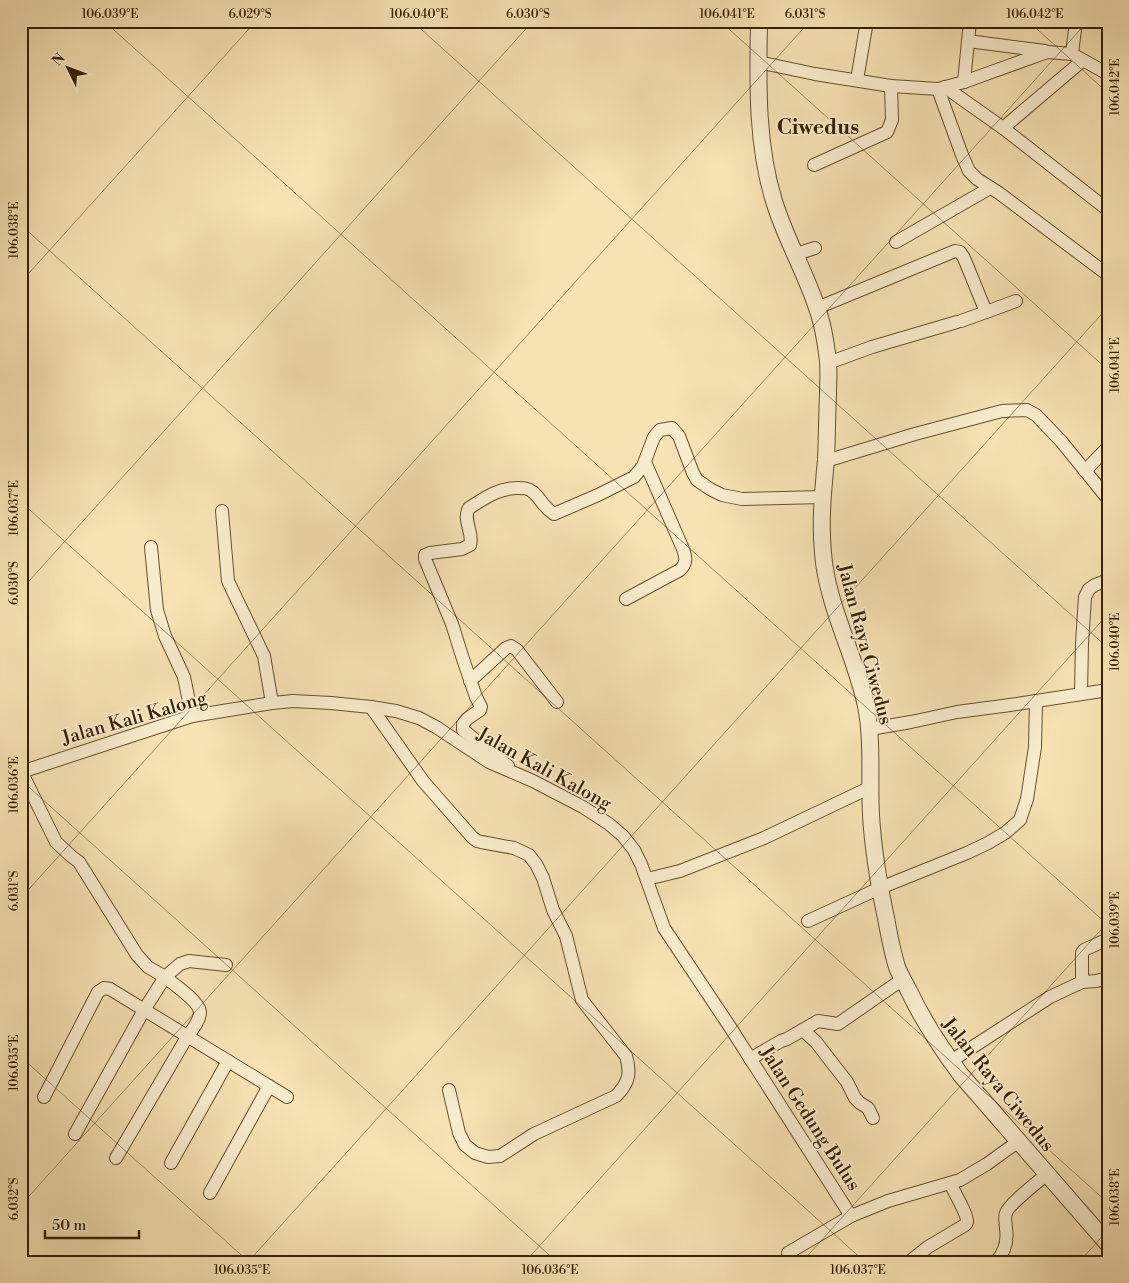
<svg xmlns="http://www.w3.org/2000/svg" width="1129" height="1283" font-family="'Libre Bodoni',serif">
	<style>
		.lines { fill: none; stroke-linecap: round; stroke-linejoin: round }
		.minor-casing { stroke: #655130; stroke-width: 14 }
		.tertiary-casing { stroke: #655130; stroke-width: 18 }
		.minor { stroke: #f9ecce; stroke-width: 12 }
		.tertiary { stroke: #f9ecce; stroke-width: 16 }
		.ticks { fill: none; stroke: #352104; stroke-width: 1; stroke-opacity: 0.45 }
		.labels { text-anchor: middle; stroke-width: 4; stroke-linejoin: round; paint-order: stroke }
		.street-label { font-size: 19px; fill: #352104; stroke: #f9ecce }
		.quarter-label { font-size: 21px; font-weight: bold; fill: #352104; stroke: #f9ecce }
		.neatline { fill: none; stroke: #352104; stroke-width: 2 }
		.ticks-label { font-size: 12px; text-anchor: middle; fill: #352104 }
	</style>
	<rect width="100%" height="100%" fill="#f6e2b3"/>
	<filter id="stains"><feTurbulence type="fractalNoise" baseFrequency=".004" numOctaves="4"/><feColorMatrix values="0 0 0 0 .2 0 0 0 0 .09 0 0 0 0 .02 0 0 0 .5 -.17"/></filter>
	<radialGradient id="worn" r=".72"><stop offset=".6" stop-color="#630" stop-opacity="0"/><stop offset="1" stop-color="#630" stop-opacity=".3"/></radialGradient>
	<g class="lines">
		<defs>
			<g id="minor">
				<path d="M 968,41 L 1045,51"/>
				<path d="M 1072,54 L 1076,21"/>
				<path d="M 758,62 L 815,74 L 891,86 L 938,89 L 964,82 L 1047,52 L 1072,54 L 1108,74"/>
				<path d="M 857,80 L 867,21"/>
				<path d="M 964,82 L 970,21"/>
				<path d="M 945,87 L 1003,128 L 1108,210"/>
				<path d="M 938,89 L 962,155 L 969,171 L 977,179 L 999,193 L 1108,275"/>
				<path d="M 1003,128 L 1082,61"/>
				<path d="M 814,165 L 887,132 L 892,120 L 891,86"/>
				<path d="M 896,242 L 990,188"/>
				<path d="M 796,254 L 815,248"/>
				<path d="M 817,308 L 955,251 L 960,252 L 964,258 L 986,312 L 1016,301"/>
				<path d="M 961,321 L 986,312"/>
				<path d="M 828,363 L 872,347 L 957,322"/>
				<path d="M 826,461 L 915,434 L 1002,411 L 1027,410 L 1036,415 L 1061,441 L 1108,499"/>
				<path d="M 1085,471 L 1108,447"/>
				<path d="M 222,511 L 228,581 L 264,656 L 272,703"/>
				<path d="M 151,547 L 157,610 L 165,636 L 184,677 L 192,716"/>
				<path d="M 626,599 L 680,570 C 687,563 686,558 683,549 L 645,462"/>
				<path d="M 470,681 L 506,648 L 511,646 L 517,650 L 557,702"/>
				<path d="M 1081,693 L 1082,643 L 1085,597 L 1089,589 L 1095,585 L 1108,580"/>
				<path d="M 371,707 L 423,781 L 472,837 L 477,841 L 481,842 L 514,848 L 529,855 L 536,864 L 543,878 L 553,910 L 566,936 L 582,1000 L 626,1056 C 631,1073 629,1083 616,1096 L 534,1134 L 500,1156 L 488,1157 L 475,1153 L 465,1145 L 459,1133 L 449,1090"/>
				<path d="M 870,729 L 911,722 L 957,712 L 1010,705 L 1108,690"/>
				<path d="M 508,766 L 463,730 L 463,724 L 467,719 L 480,710 L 481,707 L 476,697 L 462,656 L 452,624 L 425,559 L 425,555 L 430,553 L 462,549 L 470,545 C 474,533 462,520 469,508 C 485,498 498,488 518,488 C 524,488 528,488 533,492 C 541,499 543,507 554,514 L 598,495 L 634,477 L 643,466 L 654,437 L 660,430 L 672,428 L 679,436 L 693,473 L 697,480 L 710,489 L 722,495 L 742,499 L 823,497"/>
				<path d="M 21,771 L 56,842 L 71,856 L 79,862 L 137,955 L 148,967 L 165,977 L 180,964 L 189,961 L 226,965"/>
				<path d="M 21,772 L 192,716 L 272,703 L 293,701 L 331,703 L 371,707 L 396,711 L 419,718 L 436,727 L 489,762 L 533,781 L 583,807 L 609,824 L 623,836 L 634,850 L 641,864 L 664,928 L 730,1027 L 851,1216 L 888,1201 L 960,1180 L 987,1164 L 1019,1141"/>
				<path d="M 647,879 L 680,871 L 764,838 L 871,787"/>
				<path d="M 808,921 L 880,888 L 967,853 L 988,843 L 1005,833 L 1020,820 L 1027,799 L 1035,747 L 1036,701"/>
				<path d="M 1082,982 L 1096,981 L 1108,978"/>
				<path d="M 803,1030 L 816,1042 L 840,1073 L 847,1082 L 855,1098 L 860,1103 L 868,1108 L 873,1118"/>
				<path d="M 750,1059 L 781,1041 L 787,1039 L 818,1021 L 838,1024 L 903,979"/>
				<path d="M 951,1061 L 1050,997 L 1082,982 L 1082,953 L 1084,950 L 1108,939"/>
				<path d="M 44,1097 L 98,992 L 104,988 L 110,989 L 287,1097"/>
				<path d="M 75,1134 L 144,1010 L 165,977 C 173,984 199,1001 200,1012 C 200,1021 192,1030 187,1037 L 116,1158"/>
				<path d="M 171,1163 L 228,1061"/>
				<path d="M 210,1193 L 269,1086"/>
				<path d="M 788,1253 L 851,1216"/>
				<path d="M 909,1262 L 928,1247 L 965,1225 C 966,1224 967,1223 967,1222 C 968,1215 953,1190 950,1183"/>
				<path d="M 996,1262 C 1005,1252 1008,1242 1006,1229 C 1006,1224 1004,1217 1006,1213 C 1009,1204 1039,1181 1047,1174"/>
			</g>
			<path id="tertiary" d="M 759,21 C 758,81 756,143 774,201 C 785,238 805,271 817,308 C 823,324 826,344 828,361 C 829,372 828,383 828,394 C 827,416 827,438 826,460 C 823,491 820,522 823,553 C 827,606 855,654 866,706 C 873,742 869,779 871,815 C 873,850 879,885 886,918 C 889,934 892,951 897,967 C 900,975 905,983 909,991 C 923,1021 941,1048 961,1075 L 1108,1244"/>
		</defs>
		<!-- minor casing -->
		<use href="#minor" class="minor-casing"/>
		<!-- tertiary casing -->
		<use href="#tertiary" class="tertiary-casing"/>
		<!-- minor -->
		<use href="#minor" class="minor"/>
		<!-- tertiary -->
		<use href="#tertiary" class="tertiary"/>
	</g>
	<!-- ticks -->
	<path class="ticks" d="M 104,21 L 1108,925M 412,21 L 1108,648M 720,21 L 1108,370M 1028,21 L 1108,93M 21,225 L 1108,1203M 21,282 L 256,21M 21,502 L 865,1262M 21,590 L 533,21M 21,780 L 557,1262M 21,898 L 810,21M 21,1057 L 249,1262M 21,1205 L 1088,21M 248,1262 L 1108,307M 525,1262 L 1108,614M 802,1262 L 1108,922M 1079,1262 L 1108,1230"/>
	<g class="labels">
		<!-- street labels -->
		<g class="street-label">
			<text transform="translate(866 644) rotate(75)" y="7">Jalan Raya Ciwedus</text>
			<text transform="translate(134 717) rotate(-16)" y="7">Jalan Kali Kalong</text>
			<text transform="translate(545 768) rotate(29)" y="7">Jalan Kali Kalong</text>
			<text transform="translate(999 1084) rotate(51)" y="7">Jalan Raya Ciwedus</text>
			<text transform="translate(811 1118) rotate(57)" y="7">Jalan Gedung Bulus</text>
		</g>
		<!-- quarter labels -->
		<g class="quarter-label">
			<text x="818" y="134">Ciwedus</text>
		</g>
	</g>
	<!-- margin -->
	<rect width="1129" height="1283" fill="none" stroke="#f6e2b3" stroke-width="55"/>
	<!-- north arrow -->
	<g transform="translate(68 68) rotate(312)" stroke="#f9ecce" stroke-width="4" paint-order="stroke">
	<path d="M0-4L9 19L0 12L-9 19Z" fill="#352104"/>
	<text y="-8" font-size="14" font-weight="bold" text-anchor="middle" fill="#352104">N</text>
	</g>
	<!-- scale -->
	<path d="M45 1230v8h94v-8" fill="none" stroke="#352104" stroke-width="2.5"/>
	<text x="52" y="1230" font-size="15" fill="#352104" stroke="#f9ecce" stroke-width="4" paint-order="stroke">50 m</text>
	<rect x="28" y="28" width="1074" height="1228" class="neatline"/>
	<g class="ticks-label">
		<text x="110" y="18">106.039°E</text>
		<text x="250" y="18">6.029°S</text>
		<text x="419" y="18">106.040°E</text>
		<text x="528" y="18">6.030°S</text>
		<text x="727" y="18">106.041°E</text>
		<text x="805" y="18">6.031°S</text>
		<text x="1035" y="18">106.042°E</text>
		<text transform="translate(1115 87) rotate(-90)" y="4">106.042°E</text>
		<text transform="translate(14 230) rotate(-90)" y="4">106.038°E</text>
		<text transform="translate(1115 365) rotate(-90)" y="4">106.041°E</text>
		<text transform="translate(14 508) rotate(-90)" y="4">106.037°E</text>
		<text transform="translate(14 583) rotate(-90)" y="4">6.030°S</text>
		<text transform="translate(1115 642) rotate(-90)" y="4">106.040°E</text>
		<text transform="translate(14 785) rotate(-90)" y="4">106.036°E</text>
		<text transform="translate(14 891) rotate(-90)" y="4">6.031°S</text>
		<text transform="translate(1115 920) rotate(-90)" y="4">106.039°E</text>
		<text transform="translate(14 1063) rotate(-90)" y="4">106.035°E</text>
		<text transform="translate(1115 1197) rotate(-90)" y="4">106.038°E</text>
		<text transform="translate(14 1199) rotate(-90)" y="4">6.032°S</text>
		<text x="242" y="1274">106.035°E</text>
		<text x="550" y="1274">106.036°E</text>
		<text x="858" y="1274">106.037°E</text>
	</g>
	<rect width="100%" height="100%" filter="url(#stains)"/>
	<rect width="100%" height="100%" fill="url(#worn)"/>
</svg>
